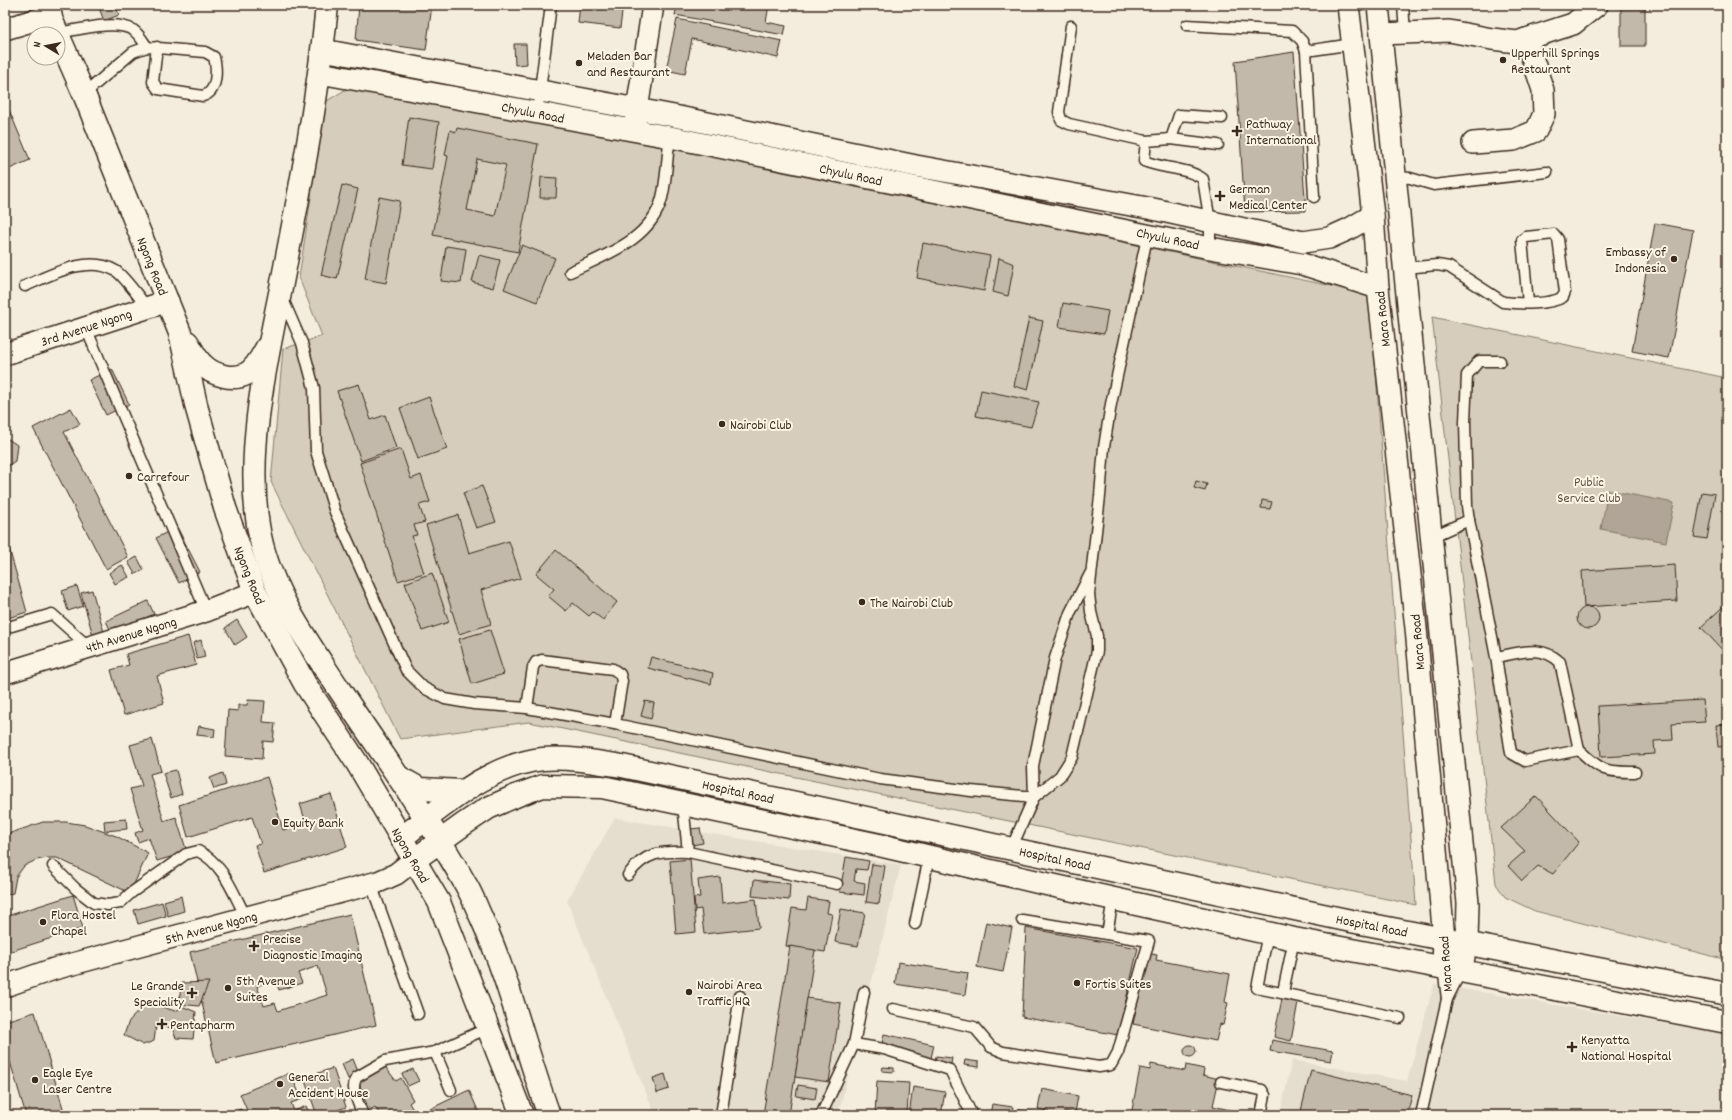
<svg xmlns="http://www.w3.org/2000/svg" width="1732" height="1120" font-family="Dekko,sans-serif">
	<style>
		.built { fill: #e5ddce }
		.green { fill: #d6cdbd; stroke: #887c6e }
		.water { fill: #b0a596; stroke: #817466 }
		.building { fill: #c3b9aa; stroke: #3b2a1e; fill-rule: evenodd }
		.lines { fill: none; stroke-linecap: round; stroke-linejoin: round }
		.lane-casing { stroke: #3b2a1e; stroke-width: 13 }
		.street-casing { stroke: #3b2a1e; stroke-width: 24 }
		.secondary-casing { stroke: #3b2a1e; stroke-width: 25 }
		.lane { stroke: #fcf5e5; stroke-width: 10 }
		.street { stroke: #fcf5e5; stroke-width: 21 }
		.secondary { stroke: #fcf5e5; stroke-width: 22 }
		.poi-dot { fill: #3b2a1e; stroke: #fcf5e5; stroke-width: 1.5 }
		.labels { text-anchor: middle; stroke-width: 4; stroke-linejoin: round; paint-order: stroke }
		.poi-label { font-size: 14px; fill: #3b2a1e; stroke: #fcf5e5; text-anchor: start }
		.street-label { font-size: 14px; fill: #3b2a1e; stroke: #fcf5e5 }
		.park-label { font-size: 14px; fill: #625346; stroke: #fcf5e5 }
	</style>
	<rect width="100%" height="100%" fill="#f4eddd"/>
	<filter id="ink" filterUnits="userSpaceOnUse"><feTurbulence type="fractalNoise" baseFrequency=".025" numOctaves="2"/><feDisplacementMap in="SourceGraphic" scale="8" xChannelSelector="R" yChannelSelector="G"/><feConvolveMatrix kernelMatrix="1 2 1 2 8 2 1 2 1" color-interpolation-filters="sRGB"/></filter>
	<g filter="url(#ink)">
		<!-- built -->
		<g class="built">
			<path d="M 615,818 L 901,865 L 838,1115 L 655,1115 L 567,901 Z"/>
			<path d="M 1434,984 L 1727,1034 L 1727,1115 L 1280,1115 L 1292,1060 L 1407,1081 Z"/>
		</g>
		<!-- green -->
		<g class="green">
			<path d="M 358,82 L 1370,294 L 1416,905 L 529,722 L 400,739 L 271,482 L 283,349 L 322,336 L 299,278 L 325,102 Z"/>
			<path d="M 1432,317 L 1727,378 L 1727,960 L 1535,911 L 1505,897 L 1496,884 Z"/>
		</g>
		<!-- water -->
		<path class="water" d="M 1608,490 L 1674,503 L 1666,542 L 1601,529 Z"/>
		<!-- building -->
		<g class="building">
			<path d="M 98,5 L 115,5 L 119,15 L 104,21 Z"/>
			<path d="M 359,5 L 432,5 L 426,50 L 356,40 Z"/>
			<path d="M 580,5 L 623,5 L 620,28 L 578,23 Z"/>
			<path d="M 677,5 L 769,5 L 766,22 L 786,26 L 784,35 L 675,15 Z"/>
			<rect x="1621" y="5" width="24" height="41"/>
			<path d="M 677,19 L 782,41 L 778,58 L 692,39 L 685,74 L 666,70 Z"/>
			<path d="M 514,44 L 526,44 L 527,64 L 515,65 Z"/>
			<path d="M 1294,52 L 1306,211 L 1245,212 L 1235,61 Z"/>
			<path d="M 9,110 L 30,160 L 5,171 L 5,112 Z"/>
			<path d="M 409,117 L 439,122 L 432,169 L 402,165 Z"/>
			<path d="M 457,128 L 538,144 L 518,252 L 433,235 L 448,156 L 445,155 L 450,130 L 456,132 ZM 477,159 L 506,165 L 495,216 L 467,210 Z"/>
			<path d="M 541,177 L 557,178 L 556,198 L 540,198 Z"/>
			<path d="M 342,185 L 358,189 L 337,279 L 321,275 Z"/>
			<path d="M 379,197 L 400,201 L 386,283 L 365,279 Z"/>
			<path d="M 1655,223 L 1693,230 L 1669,358 L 1632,351 Z"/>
			<path d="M 923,243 L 990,256 L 984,291 L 917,278 Z"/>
			<path d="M 522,245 L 555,258 L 537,302 L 504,289 Z"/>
			<path d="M 446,246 L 466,249 L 461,283 L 441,281 Z"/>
			<path d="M 479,255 L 500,260 L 493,288 L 472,282 Z"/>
			<path d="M 999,258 L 1014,264 L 1008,296 L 993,292 Z"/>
			<path d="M 1063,303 L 1108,311 L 1104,334 L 1059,327 Z"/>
			<path d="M 1029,318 L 1043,321 L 1028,390 L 1014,386 Z"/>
			<path d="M 112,369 L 129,404 L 106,415 L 89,380 Z"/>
			<path d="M 359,384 L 371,420 L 385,415 L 396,448 L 361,461 L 337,391 Z"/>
			<path d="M 981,390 L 1039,402 L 1031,427 L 976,416 Z"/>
			<path d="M 429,397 L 447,449 L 418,459 L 400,408 Z"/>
			<path d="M 71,408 L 80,424 L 64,432 L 128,557 L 106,569 L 33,428 Z"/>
			<path d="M 5,437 L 17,445 L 15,461 L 5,468 Z"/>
			<path d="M 401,449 L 411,479 L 421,475 L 430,502 L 419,505 L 425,522 L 414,525 L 417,535 L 412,536 L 424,573 L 398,581 L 360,463 Z"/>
			<path d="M 1196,481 L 1207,484 L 1205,491 L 1194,488 Z"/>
			<path d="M 482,486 L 496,522 L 476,528 L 463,493 Z"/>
			<path d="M 1702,492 L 1715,494 L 1707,539 L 1694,537 Z"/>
			<path d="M 1262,500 L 1272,502 L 1270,509 L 1261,508 Z"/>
			<path d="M 458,515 L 469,553 L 509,541 L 521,578 L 481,590 L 491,624 L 459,634 L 426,525 Z"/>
			<path d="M 177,527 L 200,572 L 179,583 L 156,538 Z"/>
			<path d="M 5,534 L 27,612 L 5,619 Z"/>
			<path d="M 556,550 L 617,602 L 603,620 L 593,612 L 589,616 L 573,603 L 566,611 L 548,596 L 554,589 L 536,574 Z"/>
			<path d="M 137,557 L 144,570 L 135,574 L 128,562 Z"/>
			<path d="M 122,565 L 129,577 L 115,584 L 109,573 Z"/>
			<path d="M 1675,565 L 1677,601 L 1584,607 L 1582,571 Z"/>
			<path d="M 432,573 L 449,622 L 422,631 L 405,583 Z"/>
			<path d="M 77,586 L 83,606 L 68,611 L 62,591 Z"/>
			<path d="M 92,590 L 105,636 L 94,639 L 81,593 Z"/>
			<path d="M 148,601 L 154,614 L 112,633 L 106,621 Z"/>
			<path d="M 1727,603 L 1727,655 L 1701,627 Z"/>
			<circle cx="1588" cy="618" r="11"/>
			<path d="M 237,620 L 247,637 L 235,645 L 225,628 Z"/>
			<path d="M 490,630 L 504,674 L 472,684 L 459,639 Z"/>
			<path d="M 188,636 L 196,665 L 157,676 L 164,703 L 124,715 L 111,670 L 129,665 L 126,654 Z"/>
			<path d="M 201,640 L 205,657 L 197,659 L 193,643 Z"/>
			<path d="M 651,657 L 713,673 L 711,684 L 648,668 Z"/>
			<path d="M 248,700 L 265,701 L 263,722 L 275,723 L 273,742 L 263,741 L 262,759 L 225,756 L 228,710 L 238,711 L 238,705 L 247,705 Z"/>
			<path d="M 1703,700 L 1705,722 L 1672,724 L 1673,740 L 1654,741 L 1655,754 L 1601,757 L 1598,706 Z"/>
			<path d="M 645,701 L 654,703 L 651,719 L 641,716 Z"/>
			<path d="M 1727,724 L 1727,746 L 1718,747 L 1716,725 Z"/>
			<path d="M 199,726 L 215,729 L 214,737 L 197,735 Z"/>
			<path d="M 152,739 L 161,771 L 150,774 L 164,821 L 176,817 L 187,852 L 157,861 L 149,838 L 138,842 L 135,833 L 143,830 L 130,789 L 142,786 L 130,745 Z"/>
			<path d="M 176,770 L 182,794 L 171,798 L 163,773 Z"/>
			<path d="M 223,773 L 226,785 L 214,789 L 210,778 Z"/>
			<path d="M 267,777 L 283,830 L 306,823 L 300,804 L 331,794 L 347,847 L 264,873 L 255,845 L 261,844 L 252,817 L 188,837 L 179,805 Z"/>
			<path d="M 1536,796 L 1579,842 L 1553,874 L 1538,866 L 1522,881 L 1508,866 L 1525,851 L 1501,828 Z"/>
			<path d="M 126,819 L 127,829 L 105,831 L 104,821 Z"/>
			<path d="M 43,822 L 66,822 L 85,825 L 116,836 L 148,853 L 130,893 L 57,858 L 48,858 L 36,860 L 24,866 L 16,877 L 13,893 L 5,895 L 5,835 Z"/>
			<path d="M 700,828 L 703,843 L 692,845 L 690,829 Z"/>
			<path d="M 846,857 L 869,861 L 867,870 L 856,869 L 854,881 L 865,883 L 864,895 L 840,892 Z"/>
			<path d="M 690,859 L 696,932 L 676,934 L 670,861 Z"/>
			<path d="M 872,864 L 885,866 L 879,904 L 866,902 Z"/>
			<path d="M 720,877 L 722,903 L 756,899 L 759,928 L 704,934 L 701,909 L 695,910 L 694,898 L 700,897 L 698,880 Z"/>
			<path d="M 754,880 L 790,884 L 789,900 L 752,896 Z"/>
			<path d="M 73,895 L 83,928 L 5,953 L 5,910 L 7,916 Z"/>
			<path d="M 181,896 L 184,911 L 168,916 L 164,901 Z"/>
			<path d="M 808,898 L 829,901 L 827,913 L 832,914 L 825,952 L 786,946 L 792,908 L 806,910 Z"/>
			<path d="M 162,902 L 166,916 L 138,924 L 134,910 Z"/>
			<path d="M 841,909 L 865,913 L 858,946 L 835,942 Z"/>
			<path d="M 350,914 L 376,1025 L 216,1063 L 190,952 ZM 318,966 L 327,995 L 278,1011 L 275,1003 L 264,1006 L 257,986 L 276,980 L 279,990 L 302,983 L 298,973 Z"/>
			<path d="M 986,922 L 1012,928 L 1003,972 L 977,967 Z"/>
			<path d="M 1026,928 L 1138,948 L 1118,1035 L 1022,1017 Z"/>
			<path d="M 790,946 L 815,950 L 789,1115 L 763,1115 Z"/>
			<path d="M 1147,953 L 1157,955 L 1156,960 L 1230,974 L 1225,1002 L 1228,1003 L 1223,1025 L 1220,1024 L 1216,1041 L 1133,1024 Z"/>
			<path d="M 898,962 L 968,973 L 965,995 L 895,984 Z"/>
			<path d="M 209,982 L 199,1006 L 178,1004 L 182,983 Z"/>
			<path d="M 807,998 L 841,1003 L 829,1082 L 795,1077 Z"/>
			<path d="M 1282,999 L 1298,1002 L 1291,1041 L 1274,1037 Z"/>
			<path d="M 147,1002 L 175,1011 L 184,1007 L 196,1012 L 193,1039 L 176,1038 L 172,1028 L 156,1026 L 154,1041 L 143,1045 L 124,1035 L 129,1021 Z"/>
			<path d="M 35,1012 L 65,1115 L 26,1115 L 5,1045 L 5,1021 Z"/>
			<path d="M 884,1034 L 934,1045 L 931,1058 L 881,1047 Z"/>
			<path d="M 1272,1040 L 1333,1051 L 1331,1061 L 1270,1051 Z"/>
			<circle cx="1190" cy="1051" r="6"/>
			<path d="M 936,1056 L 952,1058 L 951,1064 L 935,1062 Z"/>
			<path d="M 353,1059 L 359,1074 L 348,1079 L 342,1064 Z"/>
			<path d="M 965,1060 L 979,1062 L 979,1067 L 964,1065 Z"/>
			<path d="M 1151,1064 L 1185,1071 L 1186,1065 L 1204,1069 L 1203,1075 L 1219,1079 L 1213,1106 L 1251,1115 L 1131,1115 L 1140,1068 L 1150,1070 Z"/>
			<path d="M 384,1065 L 396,1081 L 401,1078 L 413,1100 L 409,1103 L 415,1113 L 412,1115 L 380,1115 L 375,1107 L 370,1110 L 362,1095 L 364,1094 L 357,1080 Z"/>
			<path d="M 883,1067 L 894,1068 L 894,1072 L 882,1071 Z"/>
			<path d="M 333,1068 L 346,1107 L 324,1115 L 317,1115 L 304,1078 Z"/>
			<path d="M 413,1069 L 419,1081 L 408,1086 L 402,1074 Z"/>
			<path d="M 1311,1070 L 1412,1095 L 1407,1115 L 1300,1115 Z"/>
			<path d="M 290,1073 L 302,1099 L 291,1103 L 294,1111 L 306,1106 L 310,1115 L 268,1115 L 267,1112 L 260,1115 L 249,1115 L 240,1094 Z"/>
			<path d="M 665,1074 L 669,1089 L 657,1093 L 653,1078 Z"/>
			<path d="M 877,1081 L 909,1083 L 907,1115 L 875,1114 Z"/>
			<path d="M 798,1085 L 817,1088 L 815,1099 L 796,1096 Z"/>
			<path d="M 913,1087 L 945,1092 L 941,1115 L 909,1115 Z"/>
			<path d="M 1042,1089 L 1078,1096 L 1075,1113 L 1064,1111 L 1064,1115 L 1047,1115 L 1048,1111 L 1038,1109 Z"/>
			<path d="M 469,1090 L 480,1115 L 426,1115 L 424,1112 Z"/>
			<path d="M 992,1104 L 1013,1107 L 1011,1115 L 990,1115 Z"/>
			<path d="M 241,1109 L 242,1115 L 226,1115 L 226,1114 Z"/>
			<path d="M 1019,1110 L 1041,1113 L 1041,1115 L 1018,1115 Z"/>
		</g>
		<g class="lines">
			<defs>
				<g id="lane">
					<path d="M 1403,5 L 1405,33"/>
					<path d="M 1187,25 L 1292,31 L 1302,41 L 1306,51 L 1353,44"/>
					<path d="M 1071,26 L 1059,112 L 1061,120 L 1069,124 L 1146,141"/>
					<path d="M 58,33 C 78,30 115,19 133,30 C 139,34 143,41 147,47"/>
					<path d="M 1306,51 L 1314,197"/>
					<path d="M 84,94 L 133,52 L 147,47 L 205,52 L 214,57 C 217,69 218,92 203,96 L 158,89 L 153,82 L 157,47"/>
					<path d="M 537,113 L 551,5"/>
					<path d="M 1171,139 L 1179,115 L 1222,118"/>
					<path d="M 1397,177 L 1410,178 L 1434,185 L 1547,172"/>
					<path d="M 1210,248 L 1210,222 L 1203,179 C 1187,167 1162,169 1144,161 L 1146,141 L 1171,139 L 1218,145"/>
					<path d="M 1405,268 L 1437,265 L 1449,267 L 1503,302 C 1519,304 1550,305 1563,297 L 1565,292 L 1558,239 L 1554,234 L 1526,237 L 1522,240 L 1528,303"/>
					<path d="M 570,272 C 605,255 651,240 662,198 C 667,178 667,156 670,135"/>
					<path d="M 25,286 C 51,275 88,254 116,271 C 124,276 140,299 148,308"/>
					<path d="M 282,297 L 302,343 L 314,388 L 316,451 L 335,512 L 406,670 L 424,688 L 445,699 L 474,704 L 527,708 L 615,724 L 880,779 L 971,791 L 1034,797 L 1060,776 L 1072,757 L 1097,651 L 1097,636 L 1091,612 L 1089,594 L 1100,496 L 1104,447 L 1111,404 L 1148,233"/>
					<path d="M 86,328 L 206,611"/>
					<path d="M 1469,520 L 1496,657 L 1511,753 L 1525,761 L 1579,750 L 1560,662 C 1541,644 1520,653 1496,657"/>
					<path d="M 1431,537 L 1469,520 L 1467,506 L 1465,422 L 1467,375 L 1479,361 L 1500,361"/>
					<path d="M 5,628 L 52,614 L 89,647"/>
					<path d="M 527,708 L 533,667 L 536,662 L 542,660 L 613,669 L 620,674 L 622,681 L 615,724"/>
					<path d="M 1579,750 C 1601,771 1605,772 1635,772"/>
					<path d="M 683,804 L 688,852 L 837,884"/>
					<path d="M 1011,849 L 1034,797 L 1033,766 L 1055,658 L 1070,613 L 1090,574"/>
					<path d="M 53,866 L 76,889 L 94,903 L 108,905 L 120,903 L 131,893 L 186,854 L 198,851 C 224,864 233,893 246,917"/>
					<path d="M 628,875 C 645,852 661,851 688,852"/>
					<path d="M 371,884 L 418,1014"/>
					<path d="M 915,924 L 929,857"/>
					<path d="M 1268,933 L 1257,988 L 1400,1018"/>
					<path d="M 1107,934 L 1113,899"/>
					<path d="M 1443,967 L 1447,999"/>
					<path d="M 1283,992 L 1294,939"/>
					<path d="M 893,1009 L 974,1027 L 991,1047 L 1003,1052 L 1099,1067 L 1111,1065 L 1118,1052 L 1149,941 L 1022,920"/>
					<path d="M 854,1044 L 864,992"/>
					<path d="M 435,1052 L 451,1090"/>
					<path d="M 1221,1082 L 1262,1090 L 1265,1095 L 1261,1115"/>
					<path d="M 363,1115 C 359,1104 349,1088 357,1077 L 385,1061 L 435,1052 L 488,1028"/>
					<path d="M 721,1115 L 740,996"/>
					<path d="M 821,1115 L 854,1044 L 884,1049 L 950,1070 L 972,1115"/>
					<path d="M 1421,1115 L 1447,999 L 1461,971"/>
				</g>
				<g id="street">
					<path d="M 1348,5 L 1373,215 L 1378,288 L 1416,628 L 1444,939 L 1443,967"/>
					<path d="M 1378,5 L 1468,903 L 1467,943 L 1461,971"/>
					<path d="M 5,29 L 51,15"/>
					<path d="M 1382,34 L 1449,31 L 1492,39 L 1517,42 L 1573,24 L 1597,5"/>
					<path d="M 323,50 L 674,116 L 916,166 L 1153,209 L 1303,242 L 1329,238 L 1349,229 L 1373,215"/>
					<path d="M 320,73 L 670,137 L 1210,248 L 1302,264 L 1378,288"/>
					<path d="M 635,123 L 653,5"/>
					<path d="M 1473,143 L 1514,140 L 1536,131 L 1544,114 L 1543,90 L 1526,39"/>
					<path d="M 5,354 L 168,301"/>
					<path d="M 5,673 L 206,611 L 255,592"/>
					<path d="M 5,986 L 54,969 L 378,882 L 396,874 L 414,860"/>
				</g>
				<g id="secondary">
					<path d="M 45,5 L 84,94 L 180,333 L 197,409 L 225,508 L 255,592 L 305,684 L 357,763 L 439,902 L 522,1115"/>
					<path d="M 327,5 C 318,100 299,194 281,288 C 266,363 246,448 258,525 C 267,586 306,639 339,689 C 382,754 428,817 466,885 C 472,895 476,906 481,917 C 510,981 525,1049 549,1115"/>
					<path d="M 187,342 C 192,349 196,359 203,365 C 213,375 233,381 246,374 C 256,369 262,356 267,347"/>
					<path d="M 399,777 L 420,789 L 463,791"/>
					<path d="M 401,838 C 445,806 487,765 543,759 C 569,757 596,762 622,766 L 1351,921 L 1727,994"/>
					<path d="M 414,860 L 464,824 L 488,808 L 518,795 L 543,786 L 602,787 L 879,845 L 1042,883 L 1294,939 L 1727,1022"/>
				</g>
			</defs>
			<!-- lane casing -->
			<use href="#lane" class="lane-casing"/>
			<!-- street casing -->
			<use href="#street" class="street-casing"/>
			<!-- secondary casing -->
			<use href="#secondary" class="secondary-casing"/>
			<!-- lane -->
			<use href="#lane" class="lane"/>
			<!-- street -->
			<use href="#street" class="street"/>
			<!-- secondary -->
			<use href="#secondary" class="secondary"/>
		</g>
	</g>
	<!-- markers -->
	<g class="poi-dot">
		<circle cx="1503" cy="60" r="4"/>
		<circle cx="579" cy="63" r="4"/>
		<path d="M1235 125h4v4h4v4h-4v4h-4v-4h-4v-4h4z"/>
		<path d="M1218 190h4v4h4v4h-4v4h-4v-4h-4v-4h4z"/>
		<circle cx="1674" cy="259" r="4"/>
		<circle cx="722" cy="424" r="4"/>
		<circle cx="129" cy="476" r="4"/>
		<circle cx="862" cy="602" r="4"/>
		<circle cx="275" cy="822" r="4"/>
		<circle cx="43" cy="922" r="4"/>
		<path d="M252 940h4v4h4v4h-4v4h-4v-4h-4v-4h4z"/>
		<circle cx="1077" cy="983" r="4"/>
		<circle cx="228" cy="988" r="4"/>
		<circle cx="689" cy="992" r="4"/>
		<path d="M190 987h4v4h4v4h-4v4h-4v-4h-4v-4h4z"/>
		<path d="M160 1018h4v4h4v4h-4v4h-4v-4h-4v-4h4z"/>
		<path d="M1570 1041h4v4h4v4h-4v4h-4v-4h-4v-4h4z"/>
		<circle cx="35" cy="1080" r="4"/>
		<circle cx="280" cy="1084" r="4"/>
	</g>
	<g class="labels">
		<!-- poi labels -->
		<g class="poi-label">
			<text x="1511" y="57">Upperhill Springs<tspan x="1511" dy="16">Restaurant</tspan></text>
			<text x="587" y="60">Meladen Bar<tspan x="587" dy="16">and Restaurant</tspan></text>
			<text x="1246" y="128">Pathway<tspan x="1246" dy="16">International</tspan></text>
			<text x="1229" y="193">German<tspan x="1229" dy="16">Medical Center</tspan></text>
			<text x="1666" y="256" text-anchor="end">Embassy of<tspan x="1666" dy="16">Indonesia</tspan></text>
			<text x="730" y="429">Nairobi Club</text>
			<text x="137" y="481">Carrefour</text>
			<text x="870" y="607">The Nairobi Club</text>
			<text x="283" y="827">Equity Bank</text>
			<text x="51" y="919">Flora Hostel<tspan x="51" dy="16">Chapel</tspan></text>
			<text x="263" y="943">Precise<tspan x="263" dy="16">Diagnostic Imaging</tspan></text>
			<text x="236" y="985">5th Avenue<tspan x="236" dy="16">Suites</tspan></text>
			<text x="1085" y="988">Fortis Suites</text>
			<text x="697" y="989">Nairobi Area<tspan x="697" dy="16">Traffic HQ</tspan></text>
			<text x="184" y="990" text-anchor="end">Le Grande<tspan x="184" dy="16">Speciality</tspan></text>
			<text x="170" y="1029">Pentapharm</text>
			<text x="1581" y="1044">Kenyatta<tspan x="1581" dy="16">National Hospital</tspan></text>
			<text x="43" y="1077">Eagle Eye<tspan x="43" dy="16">Laser Centre</tspan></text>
			<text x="288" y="1081">General<tspan x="288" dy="16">Accident House</tspan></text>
		</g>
		<!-- street labels -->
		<g class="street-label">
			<text transform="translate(533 112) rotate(11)" y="5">Chyulu Road</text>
			<text transform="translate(851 174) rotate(12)" y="5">Chyulu Road</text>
			<text transform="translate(1168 238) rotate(12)" y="5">Chyulu Road</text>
			<text transform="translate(153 266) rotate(68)" y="5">Ngong Road</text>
			<text transform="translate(1382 319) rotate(-96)" y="5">Mara Road</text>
			<text transform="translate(86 327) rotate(-18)" y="5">3rd Avenue Ngong</text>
			<text transform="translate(250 575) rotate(68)" y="5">Ngong Road</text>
			<text transform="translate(131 634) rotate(-17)" y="5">4th Avenue Ngong</text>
			<text transform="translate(1417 642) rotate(-95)" y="5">Mara Road</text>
			<text transform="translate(738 791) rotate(12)" y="5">Hospital Road</text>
			<text transform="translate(411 855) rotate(60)" y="5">Ngong Road</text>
			<text transform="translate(1055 858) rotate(12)" y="5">Hospital Road</text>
			<text transform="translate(1372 925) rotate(11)" y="5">Hospital Road</text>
			<text transform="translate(211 927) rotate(-15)" y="5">5th Avenue Ngong</text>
			<text transform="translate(1445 964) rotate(-94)" y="5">Mara Road</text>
		</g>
		<!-- park labels -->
		<g class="park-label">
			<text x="1589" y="486">Public<tspan x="1589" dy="16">Service Club</tspan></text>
		</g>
	</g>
	<!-- margin -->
	<rect width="1732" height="1120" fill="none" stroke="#fcf5e5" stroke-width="20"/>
	<rect x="10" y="10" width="1712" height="1100" fill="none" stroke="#3b2a1e" stroke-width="1.5" filter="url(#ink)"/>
	<!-- north arrow -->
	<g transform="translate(46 46) rotate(280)"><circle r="19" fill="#fcf5e5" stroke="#afa495"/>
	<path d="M0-3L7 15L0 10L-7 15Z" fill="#3b2a1e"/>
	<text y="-6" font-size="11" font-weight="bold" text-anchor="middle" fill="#3b2a1e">N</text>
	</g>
</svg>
